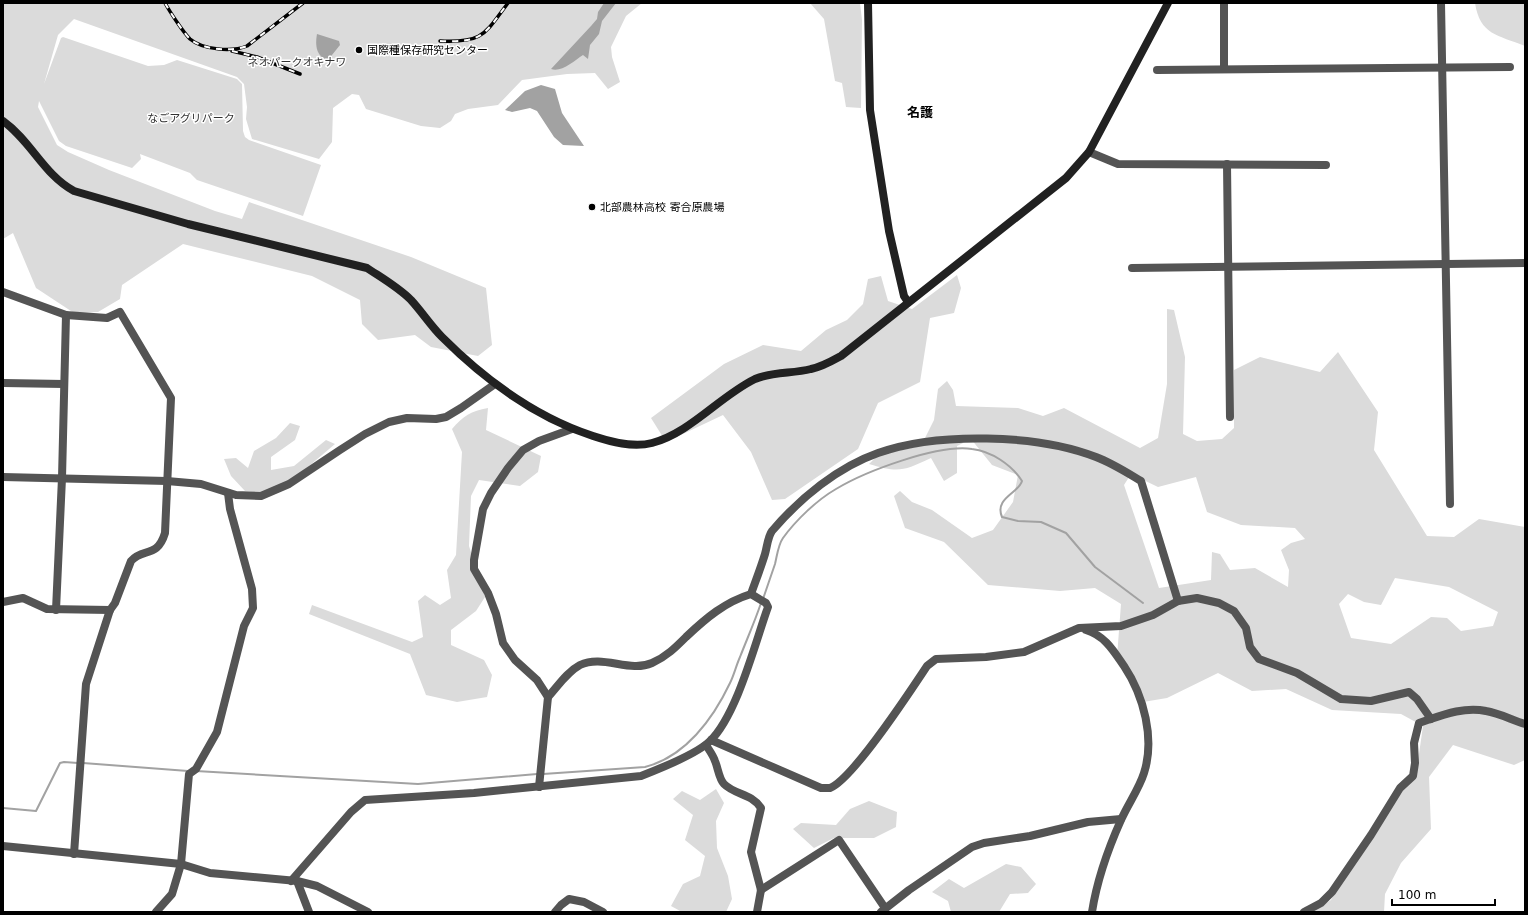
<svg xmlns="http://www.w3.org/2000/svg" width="1528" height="915" font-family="'DejaVu Sans','Noto Sans JP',sans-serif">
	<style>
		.green { fill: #dbdbdb; fill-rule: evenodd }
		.water { fill: #a2a2a2 }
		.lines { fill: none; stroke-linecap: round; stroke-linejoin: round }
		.stream { stroke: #a2a2a2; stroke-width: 2 }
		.street { stroke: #545454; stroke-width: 8 }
		.secondary { stroke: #212121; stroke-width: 8 }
		.rail-casing { stroke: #000; stroke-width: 3.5 }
		.rail { stroke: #fff; stroke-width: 2; stroke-dasharray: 6; stroke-linecap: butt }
		.poi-dot { fill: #000; stroke: #fff; stroke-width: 1.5 }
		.labels { text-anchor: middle; stroke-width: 3; stroke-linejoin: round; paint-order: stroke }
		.poi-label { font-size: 11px; fill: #000; stroke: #fff; text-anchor: start }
		.park-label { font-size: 11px; fill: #323232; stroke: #fff }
		.quarter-label { font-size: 13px; font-weight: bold; fill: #000; stroke: #fff }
	</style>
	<rect width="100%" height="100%" fill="#fff"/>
	<!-- green -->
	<g class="green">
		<path d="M 3,3 L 642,3 L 626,16 L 611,47 L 612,57 L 620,82 L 608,89 L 595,73 L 567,74 L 522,80 L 498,105 L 468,109 L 455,114 L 451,121 L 440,128 L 421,126 L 366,109 L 359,95 L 352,94 L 333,108 L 332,142 L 319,159 L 252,139 L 246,119 L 247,107 L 244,84 L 237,77 L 74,19 L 58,35 L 44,84 L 61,38 L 63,37 L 148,66 L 164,65 L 177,60 L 237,79 L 242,84 L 243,131 L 245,137 L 249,140 L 321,165 L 303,216 L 197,180 L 190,173 L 140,154 L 141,159 L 132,168 L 66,146 L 59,141 L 39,101 L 38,107 L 57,145 L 68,152 L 109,170 L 215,211 L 242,219 L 249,202 L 411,257 L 486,288 L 492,345 L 478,356 L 431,347 L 415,335 L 378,340 L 362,324 L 360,300 L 312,276 L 183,244 L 122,285 L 120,299 L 98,312 L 74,313 L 36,288 L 13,233 L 3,239 Z"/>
		<path d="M 810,3 L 860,3 L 862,20 L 861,108 L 846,107 L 842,83 L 835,81 L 824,19 Z"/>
		<path d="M 1475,3 L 1525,3 L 1525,46 C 1498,35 1480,35 1475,3 Z"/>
		<path d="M 957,275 L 961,288 L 954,313 L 930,318 L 920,382 L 878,403 L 858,449 L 785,499 L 772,500 L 751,452 L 723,415 L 666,442 L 651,418 L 724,364 L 763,345 L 801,351 L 826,330 L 847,320 L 863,304 L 868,279 L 881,276 L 888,301 L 912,309 Z"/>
		<path d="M 1167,309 L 1174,310 L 1185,357 L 1183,434 L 1197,441 L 1222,439 L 1234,428 L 1234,370 L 1260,357 L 1320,372 L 1338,352 L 1378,412 L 1374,450 L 1427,536 L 1454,537 L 1479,519 L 1525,527 L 1525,760 L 1514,765 L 1453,745 L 1429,777 L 1431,829 L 1401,863 L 1385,894 L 1384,912 L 1312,912 L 1331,900 L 1346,870 L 1390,803 L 1416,775 L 1423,726 L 1401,714 L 1332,710 L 1286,689 L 1252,691 L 1218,673 L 1167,698 L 1143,702 L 1117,657 L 1121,604 L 1095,588 L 1060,591 L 988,585 L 944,542 L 905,528 L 894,496 L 900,491 L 912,502 L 932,510 L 972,538 L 993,530 L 1013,502 L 1018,475 L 992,465 L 971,439 L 957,446 L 957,473 L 944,481 L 931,458 C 903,471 899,473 869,464 L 878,455 L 921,446 L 934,420 L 938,389 L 947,381 L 953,390 L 956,406 L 1018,408 L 1043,416 L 1064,408 L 1140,448 L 1158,438 L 1167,384 ZM 1131,474 L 1158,487 L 1196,477 L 1207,512 L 1241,525 L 1295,528 L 1305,539 L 1291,543 L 1281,550 L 1289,570 L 1288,587 L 1255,568 L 1230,570 L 1220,554 L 1212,552 L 1211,580 L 1159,588 L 1124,485 ZM 1395,578 L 1449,587 L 1498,612 L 1493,626 L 1461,631 L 1447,618 L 1431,617 L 1391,644 L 1351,638 L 1339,604 L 1348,594 L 1364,602 L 1381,605 Z"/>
		<path d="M 488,408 L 486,430 L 541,456 L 538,472 L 520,486 L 479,480 L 471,496 L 469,546 L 485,597 L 476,611 L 451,630 L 451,645 L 484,660 L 492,675 L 487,697 L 457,702 L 426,695 L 410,654 L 309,614 L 312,605 L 412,642 L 423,637 L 418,601 L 425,595 L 440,605 L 451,598 L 447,570 L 456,555 L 462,452 L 452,429 C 463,416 471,411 488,408 Z"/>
		<path d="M 290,423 L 300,426 L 295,440 L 271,457 L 271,470 L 294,466 L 326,440 L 335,444 L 296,477 L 262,493 L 245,491 L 231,476 L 224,459 L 236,458 L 248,468 L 254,451 L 276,438 Z"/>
		<path d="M 716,789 L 724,803 L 716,821 L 717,848 L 728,876 L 732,899 L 726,912 L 682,912 L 671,906 L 683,884 L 700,876 L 705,856 L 685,840 L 693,815 L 673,799 L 682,791 L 700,800 Z"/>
		<path d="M 869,801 L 897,812 L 896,827 L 874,838 L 834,838 L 814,848 L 793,829 L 801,823 L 836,825 L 850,809 Z"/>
		<path d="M 1006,864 L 1021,867 L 1036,884 L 1028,893 L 1010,894 L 999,912 L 951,912 L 948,901 L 932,892 L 949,879 L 964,888 Z"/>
	</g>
	<!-- water -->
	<g class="water">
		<path d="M 604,3 L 616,3 L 602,21 L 599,34 L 590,45 L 588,59 L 583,55 C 574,61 561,73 551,69 L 591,26 L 597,19 L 598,12 Z"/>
		<path d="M 317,34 L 339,41 L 340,45 L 328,60 C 316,57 315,45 317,34 Z"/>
		<path d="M 541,85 L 555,89 L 562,113 L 584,146 L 563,145 L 554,137 L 537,111 L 530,108 L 512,112 L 505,110 L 525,91 Z"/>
	</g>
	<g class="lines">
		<!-- stream -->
		<g class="stream">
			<path d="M 763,599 C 767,587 771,576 775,564 C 777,556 778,545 783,538 C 796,520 817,500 836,489 C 866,471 938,444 972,449 C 991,451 1012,465 1022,481 C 1019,493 994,498 1002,517 L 1018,521 L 1041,522 L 1066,533 L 1095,567 L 1143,603"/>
			<path d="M 83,763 L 188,771"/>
			<path d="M 196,771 L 418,784 L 537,774"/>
			<path d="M 543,774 L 645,767 C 685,757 713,719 730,683 C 734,675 736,666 740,657 C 747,639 755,621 761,603"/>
			<path d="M 3,808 L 36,811 L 60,763 L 64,762 L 78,763"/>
		</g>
		<!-- street -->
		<g class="street">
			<path d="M 1224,3 L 1224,69"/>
			<path d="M 1441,3 L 1450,504"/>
			<path d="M 1157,70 L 1510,67"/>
			<path d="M 1089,152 L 1118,164 L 1326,165"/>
			<path d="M 1227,164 L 1230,417"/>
			<path d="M 1132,268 L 1525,263"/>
			<path d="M 3,292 L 66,315 L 107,318 L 120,312 L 171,398 L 165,533 C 157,559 143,547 131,561 L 115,603 L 110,610 L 86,684 L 74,854"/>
			<path d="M 3,383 L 64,384"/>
			<path d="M 3,477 L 167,481 L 201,484 L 236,495 L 261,496 L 289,484 L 340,450 L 365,434 L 389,422 L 407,418 L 436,419 L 446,417 L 461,408 L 495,384"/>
			<path d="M 751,594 C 756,580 761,567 765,554 C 767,547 768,536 772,531 C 800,498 838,467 878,453 C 937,432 1037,434 1096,457 C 1112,463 1126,472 1141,481 L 1178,601"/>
			<path d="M 3,602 L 23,598 L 47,609 L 110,610"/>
			<path d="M 56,610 L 62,478 L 66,315"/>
			<path d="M 1086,630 C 1105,636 1113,650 1124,666 C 1144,696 1155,739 1144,773 C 1139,789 1128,804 1121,820 C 1108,849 1097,880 1092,912"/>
			<path d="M 711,740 L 821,788 C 823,788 827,788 830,788 C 853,779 911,690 927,666 L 936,659 L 986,657 L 1024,652 L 1079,628 L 1121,626 L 1153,615 L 1178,601 L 1197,598 L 1219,603 L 1234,611 L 1246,628 L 1250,647 L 1259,659 L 1297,673 L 1341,699 L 1371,701 L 1409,692 L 1417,699 L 1431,719"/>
			<path d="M 706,745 C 709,750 713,755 715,761 C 718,768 719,779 724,784 C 735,795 751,793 761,808 L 751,852 L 761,890 L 757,912"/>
			<path d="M 539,787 L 548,697 L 537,680 L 515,660 L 503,643 L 496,614 L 488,593 L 474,569 L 474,560 L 483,509 L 491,493 L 508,468 L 523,450 L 539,441 L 572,429"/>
			<path d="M 3,846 L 181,864 L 210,873 L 297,881 L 317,886 L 368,912"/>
			<path d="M 291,881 L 351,812 L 365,800 L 474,793 L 641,776 C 659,769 697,754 710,741 C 737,715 755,643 768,607 L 766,603 L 751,594 C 725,602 706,618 686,637 C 676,647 666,657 652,663 C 629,673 603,654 580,665 C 567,672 558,686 548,697"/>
			<path d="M 297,881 L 309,912"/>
			<path d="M 761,890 L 839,840 L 885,908"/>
			<path d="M 156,912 L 172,894 L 181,864 L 189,774 L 196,769 L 217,732 L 244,626 L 253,608 L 252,589 L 230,509 L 228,493"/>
			<path d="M 555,912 L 561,905 L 569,899 L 584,902 L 603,912"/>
			<path d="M 881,912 L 909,890 L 972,847 L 984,843 L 1030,836 L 1088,822 L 1121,819"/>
			<path d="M 1304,912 L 1321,903 L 1332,892 L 1371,835 L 1400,788 L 1413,776 L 1415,763 L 1414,743 L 1419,723 C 1440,716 1463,706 1486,711 C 1499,713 1512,720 1525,724"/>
		</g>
		<!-- secondary -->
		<g class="secondary">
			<path d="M 868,3 L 870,110 L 889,231 L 904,296 L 908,302"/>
			<path d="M 3,121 C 31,141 44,175 74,191 L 188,224 L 367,268 C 382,278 398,287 411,300 C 422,312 431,326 442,337 C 485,380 535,417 593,436 C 611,442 633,448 652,443 C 690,433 720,396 755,379 C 774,371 792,374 811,369 C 822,367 832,361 841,356 L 1066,178 L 1089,152 L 1168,3"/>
		</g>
		<defs>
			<g id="rail">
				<path d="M 165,3 C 170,12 183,32 190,39 C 203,50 232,52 247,46 L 303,3"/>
				<path d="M 440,41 C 483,43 484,35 508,3"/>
				<path d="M 232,51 L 257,57 L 300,74"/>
			</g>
		</defs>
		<!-- rail casing -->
		<use href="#rail" class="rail-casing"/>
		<!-- rail -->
		<use href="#rail" class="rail"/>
	</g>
	<!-- markers -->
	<g class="poi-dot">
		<circle cx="359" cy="50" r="4"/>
		<circle cx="592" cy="207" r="4"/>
	</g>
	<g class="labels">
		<!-- poi labels -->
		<g class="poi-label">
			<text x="367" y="54">国際種保存研究センター</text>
			<text x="600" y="211">北部農林高校 寄合原農場</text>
		</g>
		<!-- park labels -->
		<g class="park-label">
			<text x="297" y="66">ネオパークオキナワ</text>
			<text x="191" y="122">なごアグリパーク</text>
		</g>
		<!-- quarter labels -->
		<g class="quarter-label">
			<text x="920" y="117">名護</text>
		</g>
	</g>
	<!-- border -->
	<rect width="1528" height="915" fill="none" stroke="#000000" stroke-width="8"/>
	<!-- scale -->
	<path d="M1392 899v6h103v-6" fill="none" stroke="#000000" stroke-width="2"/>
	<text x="1398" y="899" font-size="12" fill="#000000" stroke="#ffffff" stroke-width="3" paint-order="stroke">100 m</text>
</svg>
